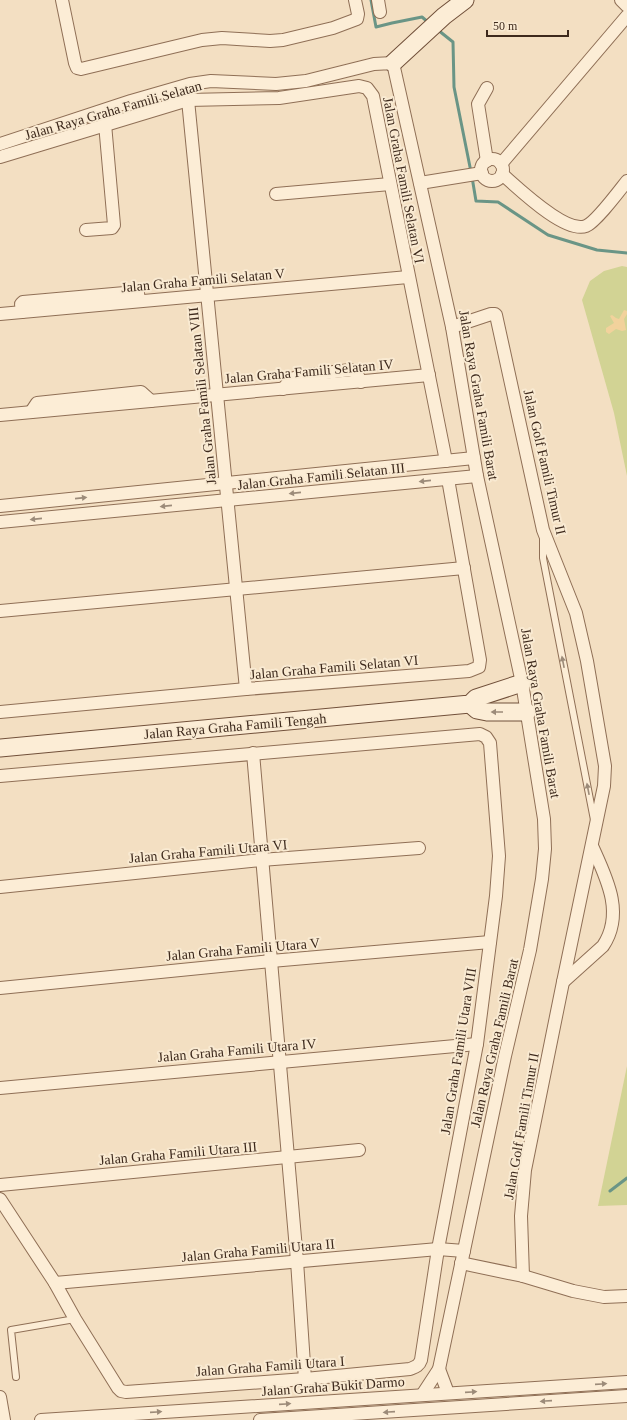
<svg xmlns="http://www.w3.org/2000/svg" width="627" height="1420" font-family="'Times New Roman',serif">
	<style>
		.green { fill: #d2d394 }
		.sand { fill: #f2d29c }
		.lines { fill: none; stroke-linecap: round; stroke-linejoin: round }
		.stream { stroke: #6a9586; stroke-width: 3 }
		.lane-casing { stroke: #8f6f56; stroke-width: 8 }
		.street-casing { stroke: #8f6f56; stroke-width: 14 }
		.secondary-casing { stroke: #71503a; stroke-width: 19 }
		.lane { stroke: #fcedd6; stroke-width: 6 }
		.street { stroke: #fcedd6; stroke-width: 12 }
		.secondary { stroke: #fcedd6; stroke-width: 17 }
		.oneway { fill: #9c8b79 }
		.labels { text-anchor: middle; stroke-width: 4; stroke-linejoin: round; paint-order: stroke }
		.street-label { font-size: 14px; fill: #3d291c; stroke: #f9ead2 }
	</style>
	<rect width="100%" height="100%" fill="#f3dfc2"/>
	<!-- green -->
	<g class="green">
		<path d="M 622,266 L 627,267 L 627,476 L 614,413 L 582,300 L 590,281 L 604,271 Z"/>
		<path d="M 627,1066 L 627,1205 L 598,1206 Z"/>
	</g>
	<!-- sand -->
	<path class="sand" d="M 624,310 L 627,311 L 627,314 L 624,319 L 626,330 L 622,331 L 616,329 L 609,334 L 606,332 L 606,328 L 614,323 L 610,316 L 612,315 L 616,318 L 619,319 Z"/>
	<g class="lines">
		<!-- stream -->
		<g class="stream">
			<path d="M 371,0 L 376,27 L 392,23 L 422,17 L 429,23"/>
			<path d="M 438,30 L 453,42 L 454,87 L 471,172"/>
			<path d="M 472,177 L 476,201 L 498,202 L 548,235 L 597,250 L 627,253"/>
			<path d="M 610,1191 L 627,1178"/>
		</g>
		<defs>
			<g id="lane">
				<path d="M 543,538 L 543,558 L 594,820"/>
				<path d="M 16,1377 L 11,1330 L 75,1319"/>
			</g>
			<g id="street">
				<path d="M 62,0 L 75,63 L 77,68 L 81,69 L 202,40 L 222,38 L 270,41 L 283,40 L 333,28 L 357,19 L 358,14 L 355,0"/>
				<path d="M 378,0 L 380,12"/>
				<path d="M 621,0 L 627,6"/>
				<path d="M 487,88 L 478,104 L 487,161"/>
				<path d="M 188,100 L 246,689"/>
				<path d="M 0,144 L 131,101 L 190,84 L 211,81 L 276,84 L 306,81 L 374,64 L 393,63 L 452,327 L 477,476 L 522,683 L 544,819 L 545,849 L 542,879 L 530,950 L 505,1056 L 439,1369 L 422,1395"/>
				<path d="M 0,157 L 188,100 L 279,98 L 359,86 L 367,88 L 373,96 L 446,461"/>
				<circle cx="492" cy="170" r="11"/>
				<path d="M 501,164 L 627,16"/>
				<path d="M 502,174 C 517,187 565,234 586,226 C 596,222 619,191 627,181"/>
				<path d="M 420,183 L 482,173"/>
				<path d="M 276,194 L 390,184"/>
				<path d="M 86,230 L 112,228 L 114,225 L 105,124"/>
				<path d="M 22,312 L 21,304 L 23,302 L 136,292 L 138,293 L 139,301"/>
				<path d="M 0,314 L 408,277"/>
				<path d="M 452,327 L 491,314 L 495,314 L 496,315 L 543,530 L 576,613 L 587,661 L 605,766 L 604,786 L 563,982 L 525,1170 L 521,1216 L 523,1276"/>
				<path d="M 283,389 L 291,379 L 301,376 L 350,370 L 356,372 L 361,382"/>
				<path d="M 31,412 L 37,403 L 141,392 L 151,401"/>
				<path d="M 0,415 L 429,375"/>
				<path d="M 0,506 L 474,458"/>
				<path d="M 0,522 L 477,476"/>
				<path d="M 0,611 L 464,568"/>
				<path d="M 0,712 L 246,689 L 469,671 L 479,667 L 480,660 L 448,479"/>
				<path d="M 253,753 L 297,1261 L 305,1379"/>
				<path d="M 0,776 L 480,734 L 486,737 L 490,743 L 499,856 L 496,896 L 477,1044 L 438,1249 L 421,1360 C 419,1366 415,1367 410,1369 L 305,1379 L 126,1392 L 121,1391 L 118,1388 L 75,1319 L 55,1283 L 0,1199"/>
				<path d="M 0,887 L 261,860 L 419,848"/>
				<path d="M 563,982 L 603,946 C 625,913 606,877 592,846"/>
				<path d="M 0,988 L 271,961 L 490,942"/>
				<path d="M 0,1088 L 477,1044"/>
				<path d="M 0,1185 L 359,1150"/>
				<path d="M 461,1263 L 523,1276 L 573,1291 L 604,1297 L 627,1296"/>
				<path d="M 55,1283 L 438,1249 L 464,1251"/>
				<path d="M 439,1369 L 448,1393"/>
				<path d="M 0,1397 L 4,1420"/>
				<path d="M 41,1420 L 627,1382"/>
				<path d="M 260,1420 L 627,1396"/>
			</g>
			<g id="secondary">
				<path d="M 393,63 L 444,16 L 465,0"/>
				<path d="M 470,704 L 477,710 L 487,712 L 527,712"/>
				<path d="M 0,748 L 470,704 L 476,698 L 522,683"/>
			</g>
		</defs>
		<!-- lane casing -->
		<use href="#lane" class="lane-casing"/>
		<!-- street casing -->
		<use href="#street" class="street-casing"/>
		<!-- secondary casing -->
		<use href="#secondary" class="secondary-casing"/>
		<!-- lane -->
		<use href="#lane" class="lane"/>
		<!-- street -->
		<use href="#street" class="street"/>
		<!-- secondary -->
		<use href="#secondary" class="secondary"/>
	</g>
	<!-- one-way arrows -->
	<defs><path id="oneway-solid" d="M-6-.8H1V-3.2L6.5 0L1 3.2V.8H-6Z"/></defs>
	<g class="oneway">
		<use href="#oneway-solid" transform="translate(425 481) rotate(174)"/>
		<use href="#oneway-solid" transform="translate(295 493) rotate(174)"/>
		<use href="#oneway-solid" transform="translate(81 498) rotate(-6)"/>
		<use href="#oneway-solid" transform="translate(166 506) rotate(174)"/>
		<use href="#oneway-solid" transform="translate(36 519) rotate(174)"/>
		<use href="#oneway-solid" transform="translate(563 662) rotate(-101)"/>
		<use href="#oneway-solid" transform="translate(497 712) rotate(180)"/>
		<use href="#oneway-solid" transform="translate(588 789) rotate(-101)"/>
		<use href="#oneway-solid" transform="translate(601 1384) rotate(-4)"/>
		<use href="#oneway-solid" transform="translate(471 1392) rotate(-4)"/>
		<use href="#oneway-solid" transform="translate(546 1401) rotate(176)"/>
		<use href="#oneway-solid" transform="translate(285 1404) rotate(-4)"/>
		<use href="#oneway-solid" transform="translate(156 1412) rotate(-4)"/>
		<use href="#oneway-solid" transform="translate(389 1412) rotate(176)"/>
	</g>
	<g class="labels">
		<!-- street labels -->
		<g class="street-label">
			<text transform="translate(113 110) rotate(-16)" y="5">Jalan Raya Graha Famili Selatan</text>
			<text transform="translate(404 180) rotate(79)" y="5">Jalan Graha Famili Selatan VI</text>
			<text transform="translate(203 280) rotate(-5)" y="5">Jalan Graha Famili Selatan V</text>
			<text transform="translate(309 371) rotate(-5)" y="5">Jalan Graha Famili Selatan IV</text>
			<text transform="translate(479 395) rotate(80)" y="5">Jalan Raya Graha Famili Barat</text>
			<text transform="translate(202 396) rotate(-96)" y="5">Jalan Graha Famili Selatan VIII</text>
			<text transform="translate(545 462) rotate(77)" y="5">Jalan Golf Famili Timur II</text>
			<text transform="translate(321 476) rotate(-6)" y="5">Jalan Graha Famili Selatan III</text>
			<text transform="translate(334 667) rotate(-5)" y="5">Jalan Graha Famili Selatan VI</text>
			<text transform="translate(541 713) rotate(80)" y="5">Jalan Raya Graha Famili Barat</text>
			<text transform="translate(235 726) rotate(-5)" y="5">Jalan Raya Graha Famili Tengah</text>
			<text transform="translate(208 851) rotate(-5)" y="5">Jalan Graha Famili Utara VI</text>
			<text transform="translate(243 949) rotate(-5)" y="5">Jalan Graha Famili Utara V</text>
			<text transform="translate(494 1043) rotate(-77)" y="5">Jalan Raya Graha Famili Barat</text>
			<text transform="translate(237 1050) rotate(-5)" y="5">Jalan Graha Famili Utara IV</text>
			<text transform="translate(458 1051) rotate(-81)" y="5">Jalan Graha Famili Utara VIII</text>
			<text transform="translate(521 1126) rotate(-80)" y="5">Jalan Golf Famili Timur II</text>
			<text transform="translate(178 1153) rotate(-5)" y="5">Jalan Graha Famili Utara III</text>
			<text transform="translate(258 1250) rotate(-5)" y="5">Jalan Graha Famili Utara II</text>
			<text transform="translate(270 1366) rotate(-4)" y="5">Jalan Graha Famili Utara I</text>
			<text transform="translate(333 1386) rotate(-4)" y="5">Jalan Graha Bukit Darmo</text>
		</g>
	</g>
	<!-- scale -->
	<path d="M487 30v6h81v-6" fill="none" stroke="#3d291c" stroke-width="2"/>
	<text x="493" y="30" font-size="12" fill="#3d291c" stroke="#f9ead2" stroke-width="3" paint-order="stroke">50 m</text>
</svg>
